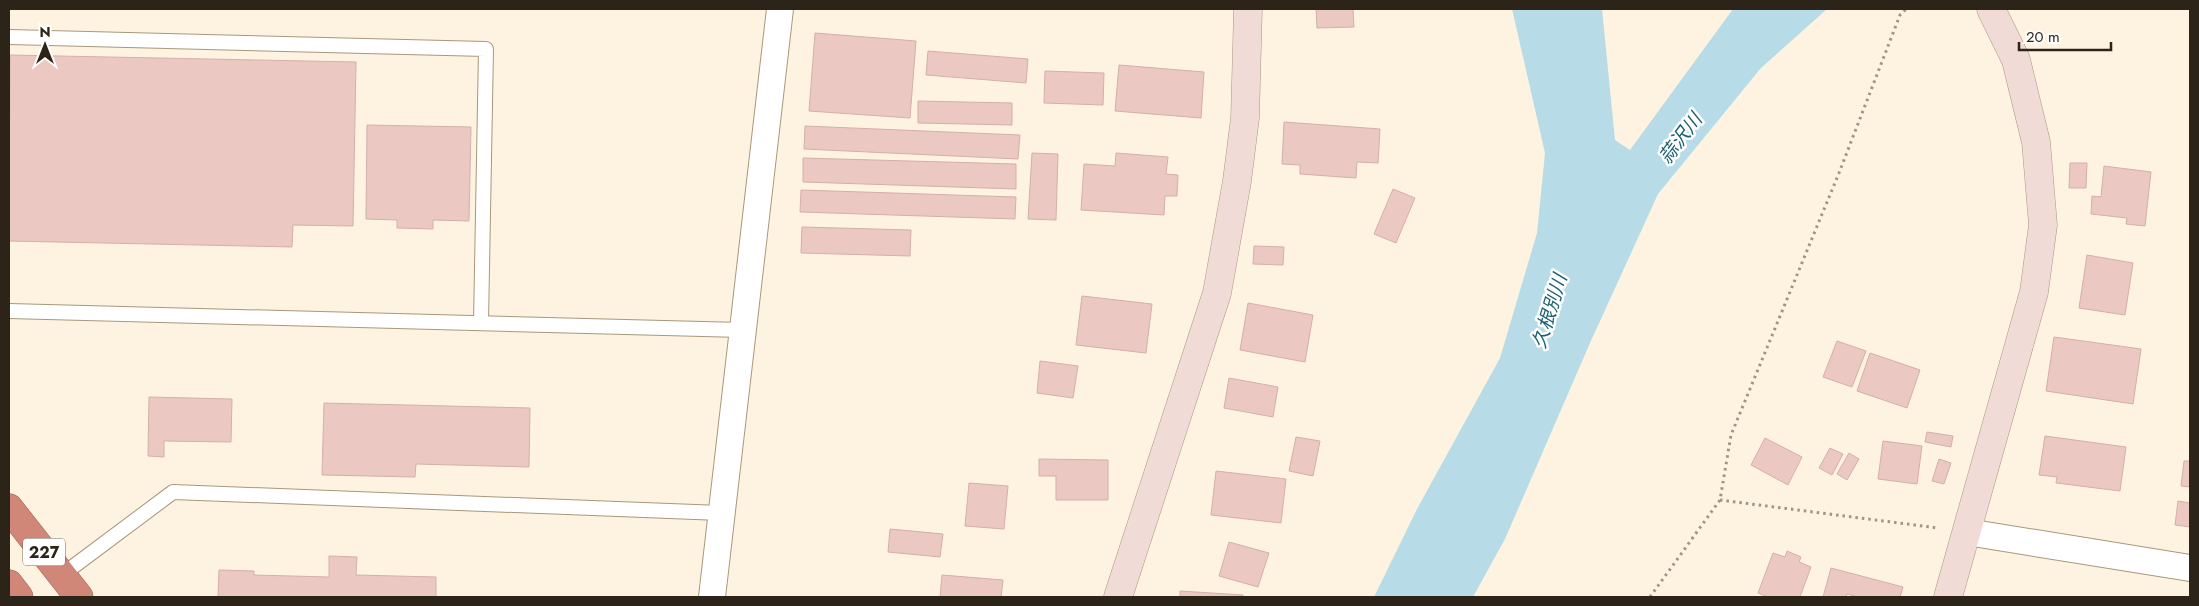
<svg xmlns="http://www.w3.org/2000/svg" width="2199" height="606" font-family="Jost,'Noto Sans JP',sans-serif">
	<style>
		.water { fill: #b7dce7 }
		.building { fill: #ecc8c3; stroke: #d4afaa }
		.lines { fill: none; stroke-linecap: round; stroke-linejoin: round }
		.lane-casing { stroke: #a9977c; stroke-width: 16 }
		.street-casing { stroke: #a9977c; stroke-width: 28 }
		.secondary-casing { stroke: #a9977c; stroke-width: 29 }
		.highway-casing { stroke: #976456; stroke-width: 29 }
		.path { stroke: #9f9587; stroke-width: 3; stroke-dasharray: 2.5 4; stroke-linecap: butt }
		.lane { stroke: #fff; stroke-width: 14 }
		.street { stroke: #fff; stroke-width: 26 }
		.secondary { stroke: #f1dbd6; stroke-width: 28 }
		.highway { stroke: #d08777; stroke-width: 28 }
		.labels { text-anchor: middle; stroke-width: 5; stroke-linejoin: round; paint-order: stroke }
		.shield { fill: #fff; stroke: #6b665e; stroke-width: 1 }
		.shield-label { font-size: 16px; font-weight: bold; fill: #2c2419 }
		.water-label { font-size: 19px; font-style: italic; fill: #1b6071; stroke: #fff }
	</style>
	<rect width="100%" height="100%" fill="#fef3e1"/>
	<!-- water -->
	<path class="water" d="M 1512,9 L 1602,9 L 1615,140 L 1630,150 L 1733,9 L 1827,9 L 1761,68 L 1658,194 L 1590,343 L 1505,539 L 1473,597 L 1374,597 L 1417,509 L 1500,358 L 1537,233 L 1545,153 Z"/>
	<!-- building -->
	<g class="building">
		<path d="M 1316,9 L 1353,9 L 1354,27 L 1317,28 Z"/>
		<path d="M 815,33 L 916,41 L 910,118 L 809,111 Z"/>
		<path d="M 928,51 L 1028,59 L 1026,83 L 926,75 Z"/>
		<path d="M 10,55 L 356,62 L 353,226 L 293,225 L 292,247 L 9,241 Z"/>
		<path d="M 1119,65 L 1204,72 L 1201,118 L 1115,111 Z"/>
		<path d="M 1045,71 L 1104,73 L 1103,105 L 1044,103 Z"/>
		<path d="M 918,101 L 1012,103 L 1012,125 L 918,123 Z"/>
		<path d="M 1284,122 L 1380,129 L 1378,163 L 1357,162 L 1356,178 L 1300,174 L 1300,165 L 1282,164 Z"/>
		<path d="M 367,125 L 471,127 L 469,221 L 433,220 L 433,229 L 397,228 L 397,220 L 366,219 Z"/>
		<path d="M 805,126 L 1020,135 L 1018,159 L 804,149 Z"/>
		<path d="M 1032,153 L 1058,154 L 1056,220 L 1028,219 Z"/>
		<path d="M 1116,153 L 1168,157 L 1166,174 L 1178,175 L 1177,196 L 1165,196 L 1164,215 L 1081,210 L 1084,164 L 1115,166 Z"/>
		<path d="M 803,158 L 1016,164 L 1016,189 L 803,182 Z"/>
		<path d="M 2070,163 L 2087,163 L 2086,188 L 2069,188 Z"/>
		<path d="M 2104,166 L 2151,172 L 2145,226 L 2126,224 L 2127,218 L 2091,214 L 2092,196 L 2101,197 Z"/>
		<path d="M 1393,189 L 1415,198 L 1396,243 L 1374,234 Z"/>
		<path d="M 801,190 L 1016,197 L 1015,219 L 800,212 Z"/>
		<path d="M 802,227 L 911,230 L 910,256 L 801,253 Z"/>
		<path d="M 1254,246 L 1284,247 L 1283,265 L 1253,264 Z"/>
		<path d="M 2087,255 L 2133,263 L 2125,315 L 2079,308 Z"/>
		<path d="M 1082,296 L 1152,304 L 1146,353 L 1076,345 Z"/>
		<path d="M 1248,303 L 1313,315 L 1305,362 L 1240,350 Z"/>
		<path d="M 2054,337 L 2141,349 L 2133,404 L 2046,391 Z"/>
		<path d="M 1837,341 L 1866,351 L 1852,387 L 1823,377 Z"/>
		<path d="M 1870,353 L 1920,370 L 1907,408 L 1857,391 Z"/>
		<path d="M 1040,361 L 1078,366 L 1073,398 L 1037,393 Z"/>
		<path d="M 1229,378 L 1278,387 L 1273,417 L 1224,408 Z"/>
		<path d="M 149,397 L 232,399 L 231,442 L 164,441 L 164,457 L 148,456 Z"/>
		<path d="M 324,403 L 530,408 L 529,467 L 416,464 L 415,477 L 322,475 Z"/>
		<path d="M 1927,432 L 1953,436 L 1951,447 L 1925,442 Z"/>
		<path d="M 2045,436 L 2126,447 L 2120,491 L 2056,483 L 2057,477 L 2039,475 Z"/>
		<path d="M 1296,437 L 1320,441 L 1313,476 L 1289,471 Z"/>
		<path d="M 1765,438 L 1802,457 L 1788,485 L 1751,465 Z"/>
		<path d="M 1883,441 L 1922,446 L 1917,484 L 1878,479 Z"/>
		<path d="M 1830,448 L 1843,454 L 1832,475 L 1819,468 Z"/>
		<path d="M 1849,453 L 1859,459 L 1847,480 L 1837,474 Z"/>
		<path d="M 1039,459 L 1108,460 L 1108,500 L 1056,500 L 1056,476 L 1039,476 Z"/>
		<path d="M 1939,459 L 1951,463 L 1944,484 L 1932,481 Z"/>
		<path d="M 2184,461 L 2190,461 L 2190,487 L 2181,486 Z"/>
		<path d="M 1216,471 L 1286,479 L 1281,523 L 1211,515 Z"/>
		<path d="M 969,483 L 1008,486 L 1004,529 L 965,526 Z"/>
		<path d="M 2178,501 L 2190,503 L 2190,527 L 2175,525 Z"/>
		<path d="M 890,529 L 943,534 L 940,557 L 888,552 Z"/>
		<path d="M 1229,542 L 1269,553 L 1258,587 L 1219,576 Z"/>
		<path d="M 1787,551 L 1801,557 L 1799,562 L 1811,567 L 1800,597 L 1768,597 L 1758,593 L 1773,553 L 1785,557 Z"/>
		<path d="M 329,556 L 357,557 L 356,575 L 436,577 L 436,597 L 218,597 L 219,570 L 254,571 L 254,575 L 329,577 Z"/>
		<path d="M 1831,568 L 1903,587 L 1900,597 L 1858,597 L 1847,594 L 1846,597 L 1823,597 Z"/>
		<path d="M 942,575 L 1003,580 L 1001,597 L 940,597 Z"/>
		<path d="M 1180,591 L 1243,595 L 1243,597 L 1180,597 Z"/>
	</g>
	<g class="lines">
		<defs>
			<g id="lane">
				<path d="M 9,37 L 486,49 L 481,323"/>
				<path d="M 9,311 L 742,330"/>
				<path d="M 62,575 L 173,492 L 721,513"/>
			</g>
			<g id="street">
				<path d="M 1967,532 L 2190,568"/>
				<path d="M 712,597 L 780,9"/>
			</g>
			<g id="secondary">
				<path d="M 1118,597 L 1217,293 L 1237,181 L 1245,118 L 1248,9"/>
				<path d="M 1948,597 L 2034,292 L 2043,225 L 2036,142 L 2016,60 L 1991,9"/>
			</g>
			<g id="highway">
				<path d="M 9,508 L 79,597"/>
				<path d="M 9,584 L 19,597"/>
			</g>
		</defs>
		<!-- lane casing -->
		<use href="#lane" class="lane-casing"/>
		<!-- street casing -->
		<use href="#street" class="street-casing"/>
		<!-- secondary casing -->
		<use href="#secondary" class="secondary-casing"/>
		<!-- highway casing -->
		<use href="#highway" class="highway-casing"/>
		<!-- path -->
		<g class="path">
			<path d="M 1720,500 L 1938,528"/>
			<path d="M 1650,597 L 1720,500 L 1731,435 L 1839,173 L 1900,15 L 1906,9"/>
		</g>
		<!-- lane -->
		<use href="#lane" class="lane"/>
		<!-- street -->
		<use href="#street" class="street"/>
		<!-- secondary -->
		<use href="#secondary" class="secondary"/>
		<!-- highway -->
		<use href="#highway" class="highway"/>
	</g>
	<g class="labels">
		<!-- shield labels -->
		<rect class="shield" x="23" y="538.5" width="42" height="27" rx="4"/>
		<g class="shield-label">
			<text x="44" y="558">227</text>
		</g>
		<!-- water labels -->
		<g class="water-label">
			<text transform="translate(1680 138) rotate(-53)" y="7">蒜沢川</text>
			<text transform="translate(1549 311) rotate(-73)" y="7">久根別川</text>
		</g>
	</g>
	<!-- border -->
	<rect width="2199" height="606" fill="none" stroke="#2c2419" stroke-width="20"/>
	<!-- north arrow -->
	<g transform="translate(45 45)" stroke="#ffffff" stroke-width="4" paint-order="stroke">
	<path d="M0-4L9 19L0 12L-9 19Z" fill="#2c2419"/>
	<text y="-8" font-size="14" font-weight="bold" text-anchor="middle" fill="#2c2419">N</text>
	</g>
	<!-- scale -->
	<path d="M2019 42v8h92v-8" fill="none" stroke="#2c2419" stroke-width="2.5"/>
	<text x="2026" y="42" font-size="15" fill="#2c2419" stroke="#ffffff" stroke-width="4" paint-order="stroke">20 m</text>
</svg>
